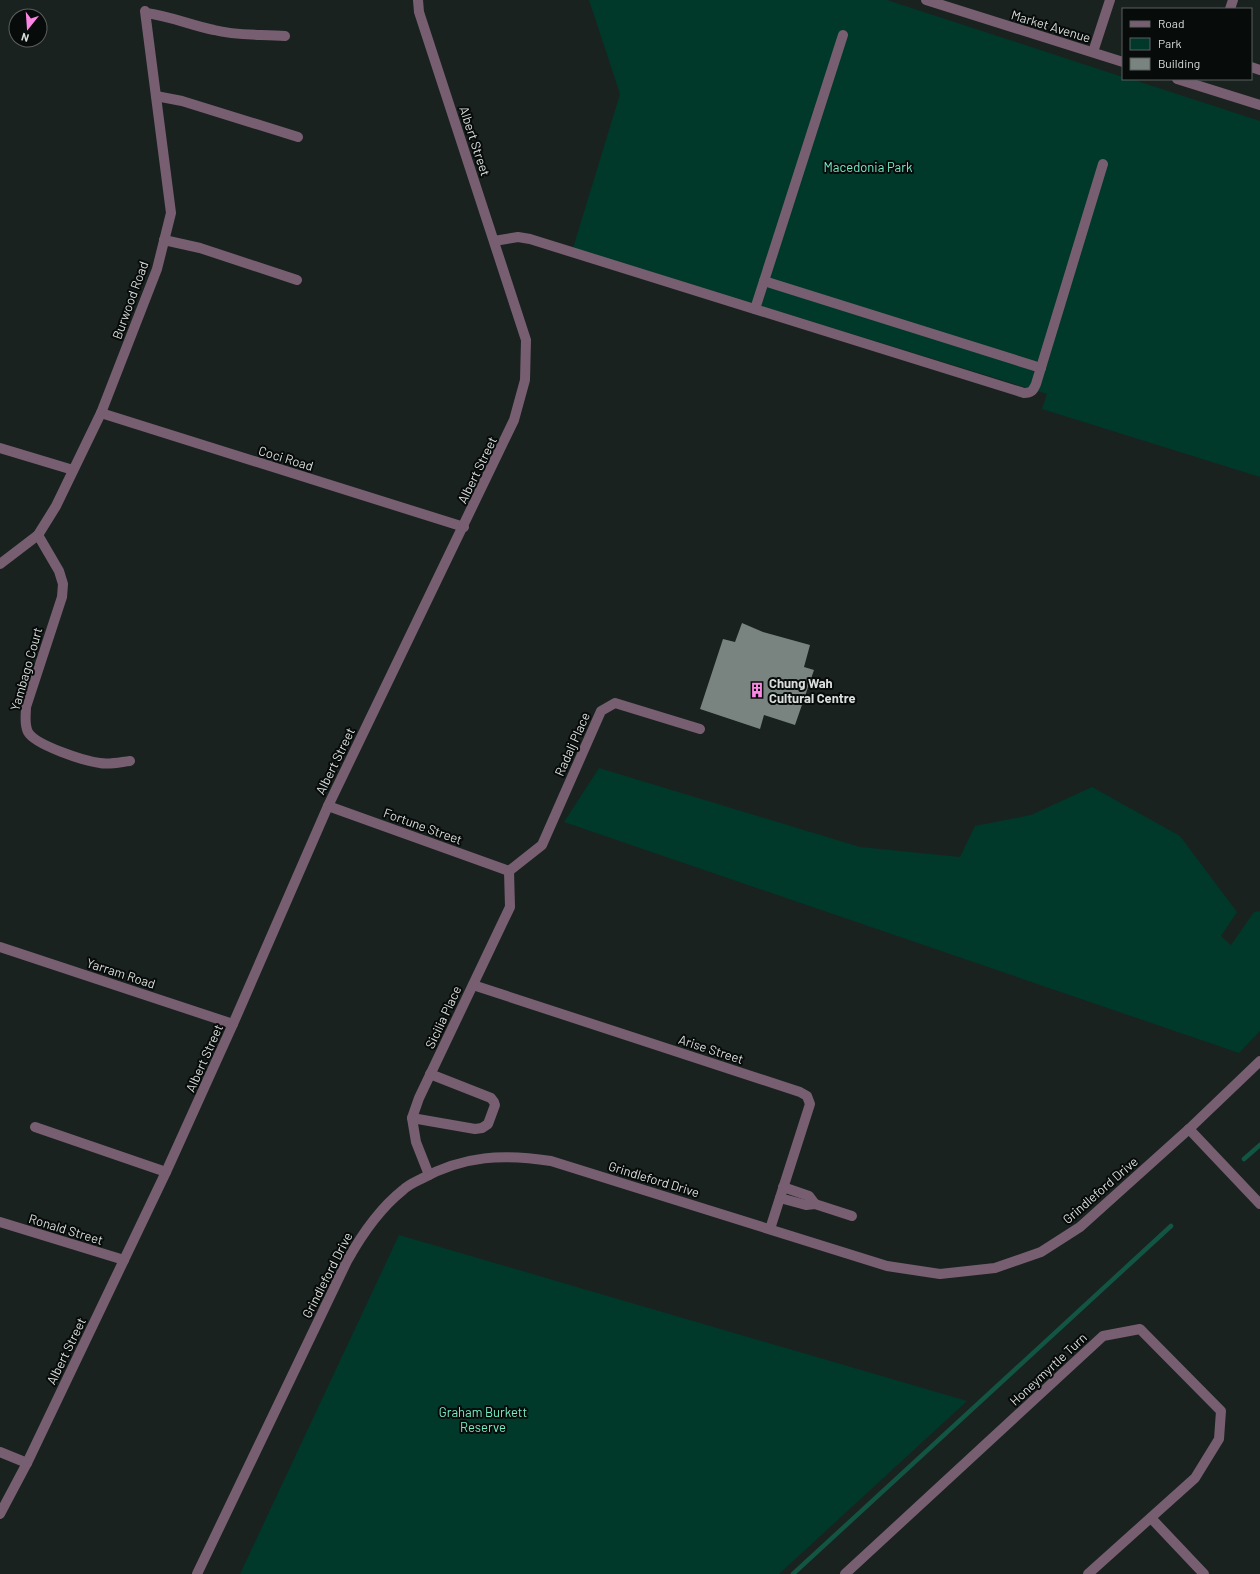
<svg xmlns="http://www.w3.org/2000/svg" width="1260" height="1574" font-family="Barlow,sans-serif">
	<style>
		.green { fill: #00382a }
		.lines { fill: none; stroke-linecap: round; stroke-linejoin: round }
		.stream { stroke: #125543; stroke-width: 4.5 }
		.building { fill: #79837f }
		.minor { stroke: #775f71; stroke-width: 10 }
		.labels { text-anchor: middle; stroke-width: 4; stroke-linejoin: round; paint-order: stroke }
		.street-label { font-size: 13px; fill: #d9dedc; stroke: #070b0a }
		.park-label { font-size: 13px; fill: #77edc7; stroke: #070b0a }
		.poi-label { font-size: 13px; font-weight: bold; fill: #d9dedc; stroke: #070b0a; text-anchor: start }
	</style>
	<rect width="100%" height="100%" fill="#1a221f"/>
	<!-- green -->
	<g class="green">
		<path d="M 589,0 L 887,0 L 1123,77 L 1123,79 L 1131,79 L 1260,121 L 1260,477 L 1042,409 L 1047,394 L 573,248 L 620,94 Z"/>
		<path d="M 599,768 L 860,847 L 960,857 L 975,826 L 1031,815 L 1092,787 L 1180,836 L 1237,912 L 1221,936 L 1231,945 L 1254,912 L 1260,911 L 1260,1031 L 1239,1053 L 564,822 Z"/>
		<path d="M 399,1235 L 967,1401 L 779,1574 L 240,1574 Z"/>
	</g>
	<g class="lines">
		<!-- stream -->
		<g class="stream">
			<path d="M 1244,1159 L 1260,1145"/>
			<path d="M 793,1574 L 1171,1226"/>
		</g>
	</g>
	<!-- building -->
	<path class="building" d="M 742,623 L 763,632 L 810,645 L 804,667 L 814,670 L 795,725 L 764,715 L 760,729 L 700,709 L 723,639 L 735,642 Z"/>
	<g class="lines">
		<!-- minor -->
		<g class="minor">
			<path d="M 926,0 L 1123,62"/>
			<path d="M 1230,9 L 1233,0"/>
			<path d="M 146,13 C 170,16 190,25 214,30 C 237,36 261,34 285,36"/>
			<path d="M 1093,52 L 1110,0"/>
			<path d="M 1251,67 L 1260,70"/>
			<path d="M 1177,79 L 1260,105"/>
			<path d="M 156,96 L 182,101 L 298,137"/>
			<path d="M 164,240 L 200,248 L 297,280"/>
			<path d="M 494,241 L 518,237 L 530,239 L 1024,393 C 1031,393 1033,391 1036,384 L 1103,164"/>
			<path d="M 764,281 L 1041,368"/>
			<path d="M 755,309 L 843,35"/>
			<path d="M 101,413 L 464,527"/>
			<path d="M 0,448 L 73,470"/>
			<path d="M 38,535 L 59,571 L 63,584 L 62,597 L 26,707 C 26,715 24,724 28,732 C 35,745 84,761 100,763 C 109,765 121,762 130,761"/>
			<path d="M 0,564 L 38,535 L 56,506 L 101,413 L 157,269 L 171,213 L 145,11"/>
			<path d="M 328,806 L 509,871"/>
			<path d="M 509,871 L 542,845 L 601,711 L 615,703 L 700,729"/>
			<path d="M 0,947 L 233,1024"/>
			<path d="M 473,985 L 800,1092 L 807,1096 L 810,1104 L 770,1229"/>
			<path d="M 412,1118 L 475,1129 L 482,1128 L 488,1124 L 495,1105 L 494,1102 L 491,1098 L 430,1074"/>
			<path d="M 35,1127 L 166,1172"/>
			<path d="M 1189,1129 L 1260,1204"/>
			<path d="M 429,1175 L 416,1142 L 412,1118 L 419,1098 L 510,907 L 509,871"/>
			<path d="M 783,1187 L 809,1196 L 815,1204"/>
			<path d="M 780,1198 L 806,1205 L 815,1204 L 852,1216"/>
			<path d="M 0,1222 L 124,1260"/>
			<path d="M 0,1452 L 27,1463"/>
			<path d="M 0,1514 L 27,1463 L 166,1172 L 233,1024 L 328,806 L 514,420 L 525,380 L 526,340 L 419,12 L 418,0"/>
			<path d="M 1151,1518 L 1204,1574"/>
			<path d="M 197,1574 L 347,1261 C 362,1234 379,1209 403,1190 C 408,1185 415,1182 421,1179 C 465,1155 503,1154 551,1161 L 887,1266 L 940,1274 L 995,1268 L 1041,1252 L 1080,1227 L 1189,1129 L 1260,1061"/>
			<path d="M 845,1574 L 1103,1336 L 1140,1329 L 1221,1411 L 1219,1439 L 1195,1478 L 1088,1574"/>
		</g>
	</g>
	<!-- icons -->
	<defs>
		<symbol id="building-bare" viewBox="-9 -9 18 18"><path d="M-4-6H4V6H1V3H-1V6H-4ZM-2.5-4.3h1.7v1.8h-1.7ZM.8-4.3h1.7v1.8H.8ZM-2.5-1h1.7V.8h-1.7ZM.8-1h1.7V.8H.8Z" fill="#fc86e4" stroke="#070b0a" stroke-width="2.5" paint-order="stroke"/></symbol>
	</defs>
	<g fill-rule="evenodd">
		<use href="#building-bare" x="746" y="679" width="22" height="22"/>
	</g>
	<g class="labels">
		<!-- street labels -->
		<g class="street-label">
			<text transform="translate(1051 26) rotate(17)" y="5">Market Avenue</text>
			<text transform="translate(475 141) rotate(72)" y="5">Albert Street</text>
			<text transform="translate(130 300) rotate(-70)" y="5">Burwood Road</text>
			<text transform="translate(286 458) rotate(17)" y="5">Coci Road</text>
			<text transform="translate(477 470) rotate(-64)" y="5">Albert Street</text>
			<text transform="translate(26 669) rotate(-74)" y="5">Yambago Court</text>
			<text transform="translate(572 744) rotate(-66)" y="5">Radalj Place</text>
			<text transform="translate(335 761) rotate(-64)" y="5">Albert Street</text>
			<text transform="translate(423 826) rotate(20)" y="5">Fortune Street</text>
			<text transform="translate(121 973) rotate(18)" y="5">Yarram Road</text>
			<text transform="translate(443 1017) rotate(-65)" y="5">Sicilia Place</text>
			<text transform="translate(711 1049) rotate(18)" y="5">Arise Street</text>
			<text transform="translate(204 1058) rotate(-66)" y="5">Albert Street</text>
			<text transform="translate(654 1179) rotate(17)" y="5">Grindleford Drive</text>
			<text transform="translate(1100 1190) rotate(-41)" y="5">Grindleford Drive</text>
			<text transform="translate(66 1229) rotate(17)" y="5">Ronald Street</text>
			<text transform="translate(327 1275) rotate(-63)" y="5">Grindleford Drive</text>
			<text transform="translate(66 1351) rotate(-64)" y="5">Albert Street</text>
			<text transform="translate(1048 1369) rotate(-43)" y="5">Honeymyrtle Turn</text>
		</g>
		<!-- park labels -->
		<g class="park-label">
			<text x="868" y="172">Macedonia Park</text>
			<text x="483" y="1417">Graham Burkett<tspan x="483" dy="15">Reserve</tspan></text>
		</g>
		<!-- poi labels -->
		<g class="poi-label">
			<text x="769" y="688">Chung Wah<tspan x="769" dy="15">Cultural Centre</tspan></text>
		</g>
	</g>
	<!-- legend -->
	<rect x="1122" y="8" width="130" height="72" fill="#070b0a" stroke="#5b5f5e"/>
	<rect x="1130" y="21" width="20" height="6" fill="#775f71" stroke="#5b5f5e"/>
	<text x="1158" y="28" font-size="12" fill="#d9dedc">Road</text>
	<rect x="1130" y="38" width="20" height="12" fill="#00382a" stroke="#5b5f5e"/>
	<text x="1158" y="48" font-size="12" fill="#d9dedc">Park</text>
	<rect x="1130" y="58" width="20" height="12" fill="#79837f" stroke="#5b5f5e"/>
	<text x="1158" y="68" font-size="12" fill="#d9dedc">Building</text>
	<!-- north arrow -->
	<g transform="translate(28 28) rotate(197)"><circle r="19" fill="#070b0a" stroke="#5b5f5e"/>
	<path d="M0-3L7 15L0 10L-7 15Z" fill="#fc86e4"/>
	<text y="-6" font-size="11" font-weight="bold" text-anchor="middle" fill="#d9dedc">N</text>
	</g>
</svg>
